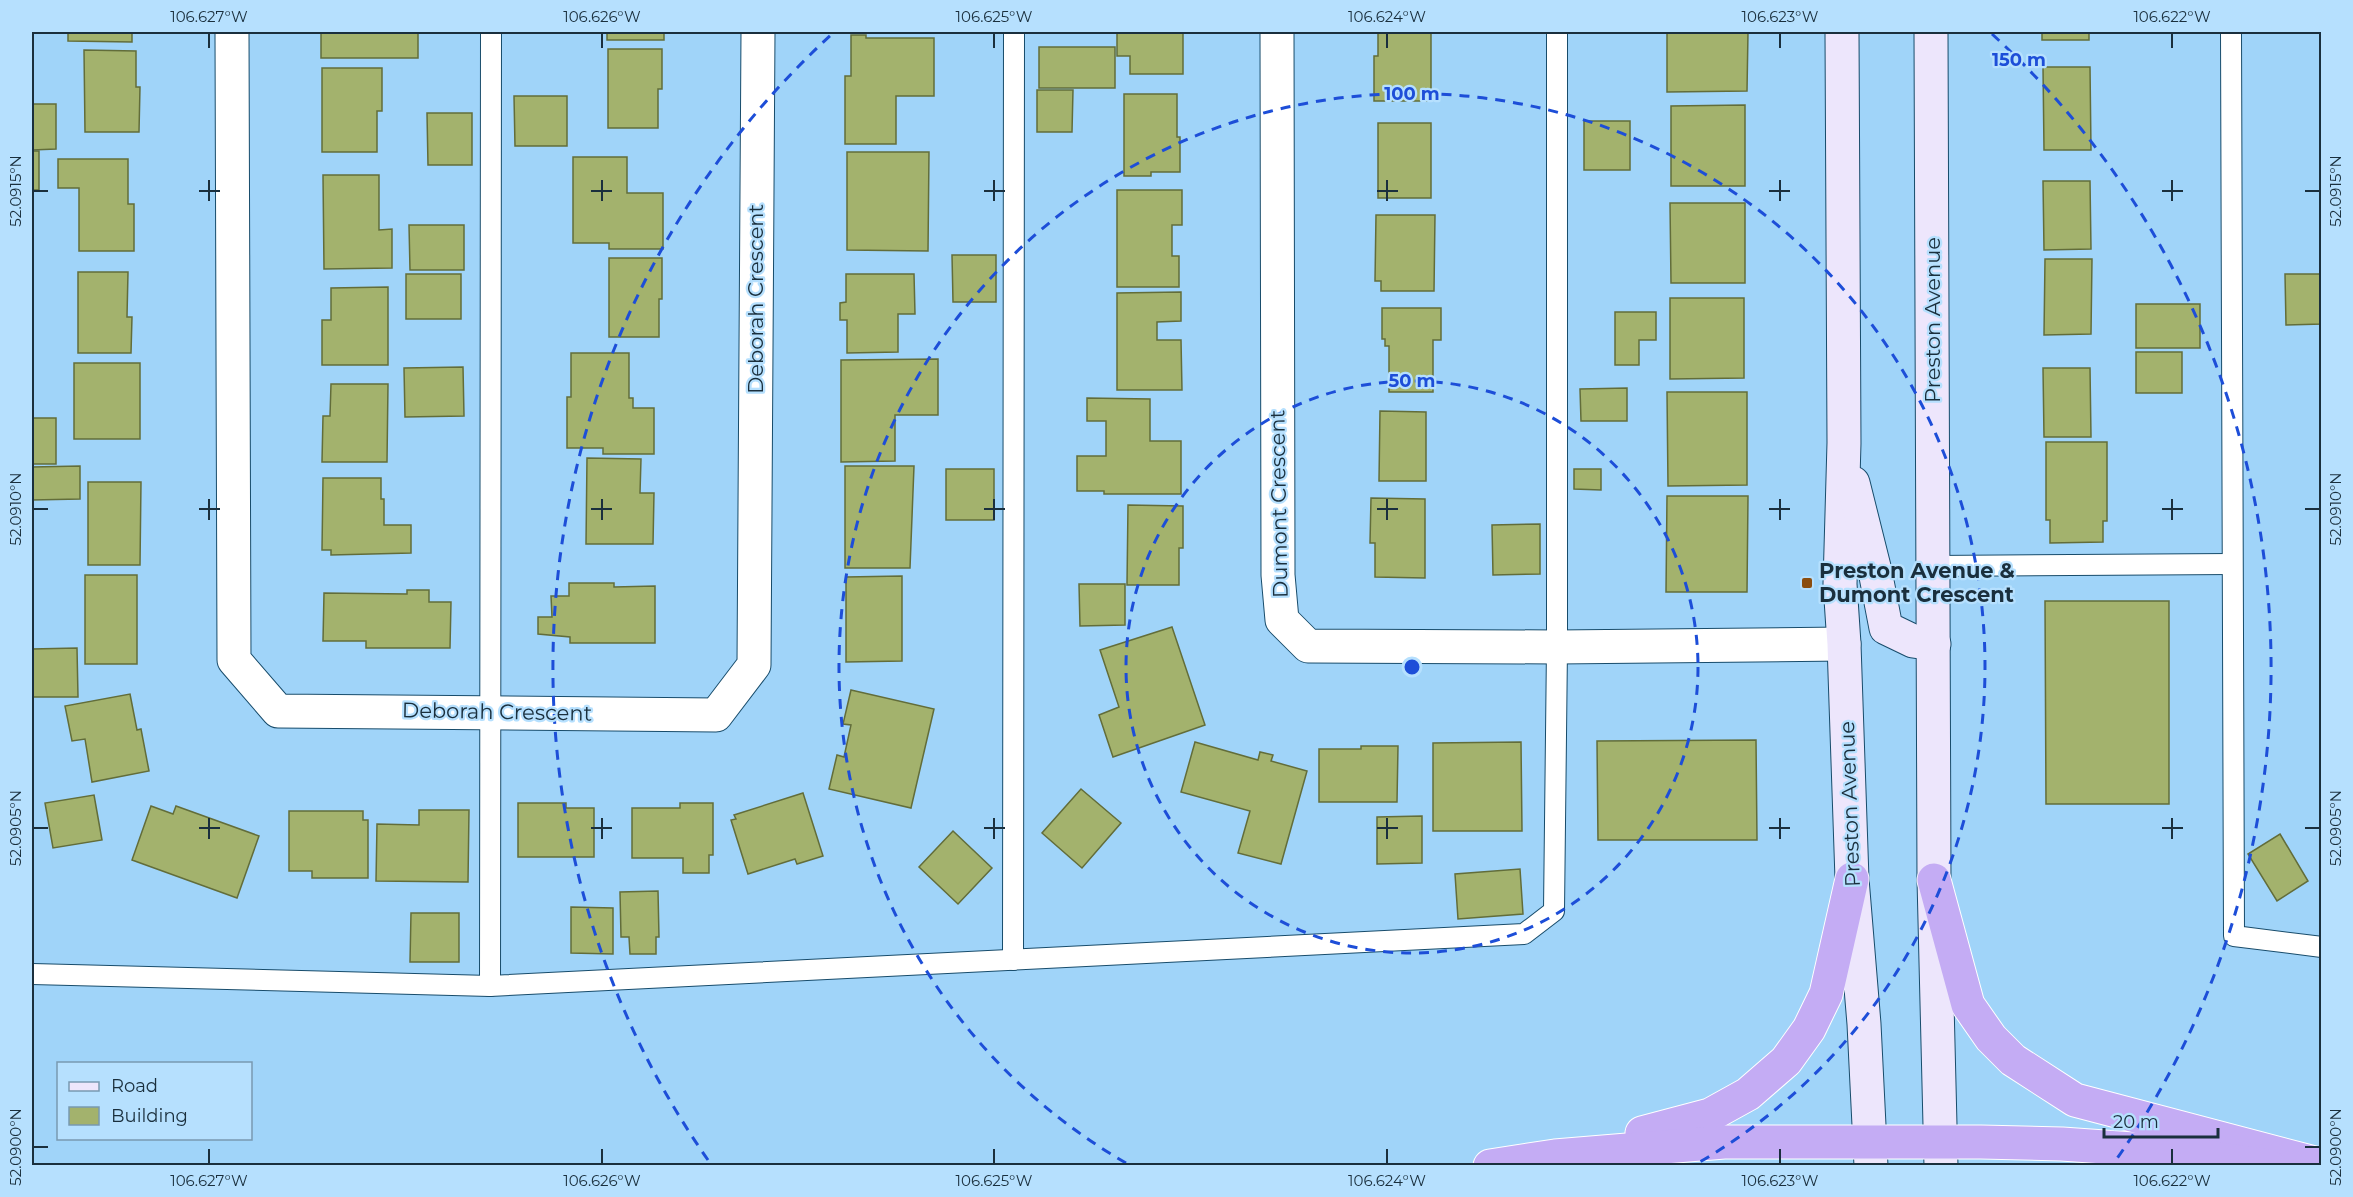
<svg xmlns="http://www.w3.org/2000/svg" width="2353" height="1197" font-family="Montserrat,sans-serif">
	<style>
		.building { fill: #a3b26d; stroke: #626d3a; stroke-width: 1.5 }
		.lines { fill: none; stroke-linecap: round; stroke-linejoin: round }
		.service-casing { stroke: #184c6b; stroke-width: 22 }
		.minor-casing { stroke: #184c6b; stroke-width: 35 }
		.secondary-casing { stroke: #184c6b; stroke-width: 35 }
		.motorway-casing { stroke: #fff; stroke-width: 35 }
		.service { stroke: #fff; stroke-width: 20 }
		.minor { stroke: #fff; stroke-width: 33 }
		.secondary { stroke: #ede6fc; stroke-width: 33 }
		.motorway { stroke: #c4acf4; stroke-width: 33 }
		.ticks { fill: none; stroke: #1a2f3d; stroke-width: 2 }
		.ring { fill: none; stroke: #1d4ed8; stroke-width: 3; stroke-dasharray: 10 8 }
		.poi-dot { fill: #8b4d0f; stroke: #b6e0fe; stroke-width: 2 }
		.labels { text-anchor: middle; stroke-width: 4.5; stroke-linejoin: round; paint-order: stroke }
		.street-label { font-size: 21px; fill: #1a2f3d; stroke: #b6e0fe }
		.poi-label { font-size: 21px; font-weight: bold; fill: #1a2f3d; stroke: #b6e0fe; text-anchor: start }
		.centre { fill: #1d4ed8; stroke: #b6e0fe; stroke-width: 3 }
		.ring-label { font-size: 18px; text-anchor: middle; font-weight: bold; fill: #1d4ed8; stroke: #b6e0fe; stroke-width: 4.5; stroke-linejoin: round; paint-order: stroke }
		.neatline { fill: none; stroke: #1a2f3d; stroke-width: 2 }
		.ticks-label { font-size: 15px; text-anchor: middle; fill: #1a2f3d }
	</style>
	<rect width="100%" height="100%" fill="#a0d4f9"/>
	<!-- building -->
	<g class="building">
		<path d="M 68,32 L 132,32 L 132,42 L 68,41 Z"/>
		<rect x="321" y="32" width="97" height="26"/>
		<rect x="607" y="32" width="57" height="8"/>
		<path d="M 1117,32 L 1183,32 L 1183,74 L 1130,74 L 1130,56 L 1117,56 Z"/>
		<path d="M 1378,32 L 1431,32 L 1431,101 L 1374,101 L 1374,56 L 1378,56 Z"/>
		<path d="M 1667,32 L 1748,32 L 1747,91 L 1667,92 Z"/>
		<rect x="2042" y="32" width="47" height="8"/>
		<path d="M 851,35 L 866,35 L 866,38 L 934,38 L 934,96 L 896,96 L 896,144 L 845,144 L 845,76 L 851,76 Z"/>
		<rect x="1039" y="47" width="76" height="41"/>
		<path d="M 608,49 L 662,49 L 662,89 L 658,89 L 658,128 L 608,128 Z"/>
		<path d="M 84,50 L 136,51 L 136,87 L 140,87 L 139,132 L 85,132 Z"/>
		<path d="M 2043,67 L 2090,67 L 2091,150 L 2044,150 Z"/>
		<path d="M 322,68 L 382,68 L 382,111 L 377,111 L 377,152 L 322,152 Z"/>
		<path d="M 1037,90 L 1073,90 L 1072,132 L 1037,132 Z"/>
		<path d="M 1124,94 L 1177,94 L 1177,137 L 1180,137 L 1180,172 L 1151,172 L 1151,176 L 1124,176 Z"/>
		<path d="M 514,96 L 567,96 L 567,146 L 515,146 Z"/>
		<path d="M 32,104 L 56,104 L 56,149 L 32,150 Z"/>
		<path d="M 1745,105 L 1745,186 L 1671,186 L 1671,106 Z"/>
		<path d="M 427,113 L 472,113 L 472,165 L 428,165 Z"/>
		<rect x="1584" y="121" width="46" height="49"/>
		<rect x="1378" y="123" width="53" height="75"/>
		<rect x="32" y="151" width="7" height="39"/>
		<path d="M 847,152 L 929,152 L 928,251 L 847,250 Z"/>
		<path d="M 573,157 L 627,157 L 627,193 L 663,193 L 663,249 L 609,249 L 609,243 L 573,243 Z"/>
		<path d="M 58,159 L 128,159 L 128,204 L 134,204 L 134,251 L 79,251 L 79,188 L 58,188 Z"/>
		<path d="M 323,175 L 379,175 L 379,230 L 392,229 L 392,268 L 324,269 Z"/>
		<path d="M 2043,181 L 2090,181 L 2091,249 L 2044,250 Z"/>
		<path d="M 1117,190 L 1182,190 L 1182,225 L 1172,225 L 1172,256 L 1179,256 L 1179,287 L 1117,287 Z"/>
		<path d="M 1670,203 L 1745,203 L 1745,283 L 1671,283 Z"/>
		<path d="M 1376,215 L 1435,215 L 1434,291 L 1381,291 L 1381,281 L 1375,281 Z"/>
		<path d="M 409,225 L 464,225 L 464,270 L 410,270 Z"/>
		<path d="M 952,255 L 996,255 L 996,302 L 953,302 Z"/>
		<path d="M 609,258 L 662,258 L 662,299 L 659,299 L 659,337 L 609,337 Z"/>
		<path d="M 2045,259 L 2092,259 L 2091,334 L 2044,335 Z"/>
		<path d="M 78,272 L 128,272 L 127,317 L 132,317 L 131,353 L 78,353 Z"/>
		<rect x="406" y="274" width="55" height="45"/>
		<path d="M 846,274 L 914,274 L 915,314 L 898,314 L 898,352 L 847,353 L 847,320 L 840,320 L 840,303 L 846,302 Z"/>
		<path d="M 2285,274 L 2322,274 L 2322,324 L 2286,325 Z"/>
		<path d="M 388,287 L 388,365 L 322,365 L 322,320 L 331,320 L 331,288 Z"/>
		<path d="M 1181,292 L 1181,321 L 1157,322 L 1157,340 L 1181,340 L 1182,390 L 1117,390 L 1117,293 Z"/>
		<path d="M 1670,298 L 1744,298 L 1744,378 L 1670,379 Z"/>
		<rect x="2136" y="304" width="64" height="44"/>
		<path d="M 1382,308 L 1441,308 L 1441,340 L 1433,340 L 1433,392 L 1389,392 L 1389,346 L 1385,346 L 1385,339 L 1382,339 Z"/>
		<path d="M 1615,312 L 1656,312 L 1656,340 L 1639,340 L 1639,365 L 1615,365 Z"/>
		<rect x="2136" y="352" width="46" height="41"/>
		<path d="M 571,353 L 629,353 L 629,398 L 633,398 L 633,408 L 654,408 L 654,454 L 603,454 L 603,448 L 567,448 L 567,397 L 571,397 Z"/>
		<path d="M 938,359 L 938,415 L 895,415 L 895,461 L 841,462 L 841,360 Z"/>
		<rect x="74" y="363" width="66" height="76"/>
		<path d="M 463,367 L 464,416 L 405,417 L 404,368 Z"/>
		<path d="M 2043,368 L 2090,368 L 2091,437 L 2044,437 Z"/>
		<path d="M 331,384 L 388,384 L 387,462 L 322,462 L 323,416 L 330,416 Z"/>
		<path d="M 1627,388 L 1627,421 L 1581,421 L 1580,389 Z"/>
		<path d="M 1667,392 L 1747,392 L 1747,485 L 1668,486 Z"/>
		<path d="M 1087,398 L 1150,399 L 1150,441 L 1181,441 L 1181,494 L 1104,494 L 1104,491 L 1077,491 L 1077,456 L 1106,456 L 1106,421 L 1087,421 Z"/>
		<path d="M 1380,411 L 1426,412 L 1426,481 L 1379,481 Z"/>
		<rect x="32" y="418" width="24" height="46"/>
		<path d="M 2046,442 L 2107,442 L 2107,521 L 2103,521 L 2103,542 L 2050,543 L 2050,520 L 2046,520 Z"/>
		<path d="M 587,458 L 641,459 L 640,493 L 654,493 L 653,544 L 586,544 Z"/>
		<path d="M 80,466 L 80,499 L 32,500 L 32,467 Z"/>
		<path d="M 845,466 L 914,466 L 910,568 L 845,568 Z"/>
		<rect x="946" y="469" width="48" height="51"/>
		<path d="M 1574,469 L 1601,469 L 1601,490 L 1574,489 Z"/>
		<path d="M 323,478 L 381,478 L 381,499 L 384,499 L 384,525 L 411,525 L 411,553 L 331,555 L 331,550 L 322,550 Z"/>
		<path d="M 88,482 L 141,482 L 140,565 L 88,565 Z"/>
		<path d="M 1667,496 L 1748,496 L 1747,592 L 1666,592 Z"/>
		<path d="M 1371,498 L 1425,499 L 1425,578 L 1375,577 L 1375,543 L 1370,543 Z"/>
		<path d="M 1128,505 L 1183,506 L 1183,548 L 1179,548 L 1179,585 L 1127,585 Z"/>
		<path d="M 1540,524 L 1540,574 L 1493,575 L 1492,525 Z"/>
		<rect x="85" y="575" width="52" height="89"/>
		<path d="M 902,576 L 902,661 L 846,662 L 846,577 Z"/>
		<path d="M 569,583 L 614,583 L 614,587 L 655,586 L 655,643 L 570,643 L 570,637 L 538,634 L 538,617 L 552,617 L 551,596 L 569,596 Z"/>
		<path d="M 1079,584 L 1125,584 L 1125,625 L 1080,626 Z"/>
		<path d="M 407,590 L 429,590 L 429,602 L 451,602 L 450,648 L 366,648 L 366,641 L 323,641 L 324,593 L 407,594 Z"/>
		<path d="M 2045,601 L 2169,601 L 2169,804 L 2046,804 Z"/>
		<path d="M 1172,627 L 1205,725 L 1113,757 L 1099,715 L 1119,707 L 1100,650 Z"/>
		<path d="M 77,648 L 78,697 L 32,697 L 32,649 Z"/>
		<path d="M 851,690 L 934,709 L 911,808 L 829,789 L 837,755 L 844,757 L 851,725 L 843,724 Z"/>
		<path d="M 130,694 L 137,730 L 141,729 L 149,771 L 92,782 L 85,739 L 72,741 L 65,706 Z"/>
		<path d="M 1756,740 L 1757,840 L 1598,840 L 1597,741 Z"/>
		<path d="M 1195,742 L 1258,760 L 1260,752 L 1273,755 L 1271,761 L 1307,771 L 1281,864 L 1238,853 L 1250,811 L 1181,792 Z"/>
		<path d="M 1521,742 L 1522,831 L 1433,831 L 1433,743 Z"/>
		<path d="M 1361,746 L 1398,746 L 1397,802 L 1319,802 L 1319,749 L 1361,749 Z"/>
		<path d="M 1081,789 L 1121,823 L 1082,868 L 1042,833 Z"/>
		<path d="M 803,793 L 823,856 L 797,864 L 795,859 L 748,874 L 731,820 L 736,819 L 734,815 Z"/>
		<path d="M 94,795 L 102,840 L 53,848 L 45,803 Z"/>
		<path d="M 518,803 L 566,803 L 566,808 L 594,808 L 594,857 L 518,857 Z"/>
		<path d="M 680,803 L 713,803 L 713,855 L 709,855 L 709,873 L 683,873 L 683,858 L 632,858 L 632,808 L 680,808 Z"/>
		<path d="M 151,806 L 173,814 L 176,806 L 259,836 L 237,898 L 132,860 Z"/>
		<path d="M 419,810 L 469,810 L 468,882 L 376,881 L 377,824 L 419,825 Z"/>
		<path d="M 289,811 L 363,811 L 363,820 L 368,820 L 368,878 L 312,878 L 312,871 L 289,871 Z"/>
		<path d="M 1422,816 L 1422,863 L 1377,864 L 1377,817 Z"/>
		<path d="M 953,831 L 992,868 L 958,904 L 919,867 Z"/>
		<path d="M 2280,834 L 2308,881 L 2277,901 L 2248,854 Z"/>
		<path d="M 1520,869 L 1523,914 L 1458,919 L 1455,874 Z"/>
		<path d="M 658,891 L 659,937 L 656,937 L 656,954 L 630,954 L 629,937 L 621,937 L 620,892 Z"/>
		<path d="M 571,907 L 613,908 L 613,954 L 571,953 Z"/>
		<path d="M 411,913 L 459,913 L 459,962 L 410,962 Z"/>
	</g>
	<g class="lines">
		<defs>
			<g id="service">
				<path d="M 2231,32 L 2234,936 L 2322,947"/>
				<path d="M 1934,566 L 2232,564"/>
				<path d="M 1013,960 L 1014,32"/>
				<path d="M 32,974 L 490,986 L 1524,934 L 1554,911 L 1557,647 L 1557,32"/>
				<path d="M 490,986 L 491,32"/>
			</g>
			<g id="minor">
				<path d="M 232,32 L 234,660 L 278,711 L 716,715 L 754,665 L 758,32"/>
				<path d="M 1277,32 L 1278,575 L 1282,620 L 1308,646 L 1557,647 L 1844,644"/>
			</g>
			<g id="secondary">
				<path d="M 1842,32 L 1844,443 L 1840,584 L 1844,644 L 1852,879 L 1864,1024 L 1871,1166"/>
				<path d="M 1931,32 L 1934,880 L 1941,1166"/>
				<path d="M 1853,483 L 1875,571 L 1886,628 L 1913,641 L 1934,644"/>
			</g>
			<g id="motorway">
				<path d="M 1934,880 L 1968,1005 L 1991,1038 L 2013,1060 L 2075,1100 L 2322,1165"/>
				<path d="M 1642,1133 L 1710,1115 L 1748,1094 L 1786,1061 L 1809,1029 L 1826,994 L 1852,879"/>
				<path d="M 1490,1166 L 1555,1156 L 1724,1142 L 1981,1142 L 2062,1144 L 2175,1152 L 2269,1166"/>
			</g>
		</defs>
		<!-- service casing -->
		<use href="#service" class="service-casing"/>
		<!-- minor casing -->
		<use href="#minor" class="minor-casing"/>
		<!-- secondary casing -->
		<use href="#secondary" class="secondary-casing"/>
		<!-- motorway casing -->
		<use href="#motorway" class="motorway-casing"/>
		<!-- service -->
		<use href="#service" class="service"/>
		<!-- minor -->
		<use href="#minor" class="minor"/>
		<!-- secondary -->
		<use href="#secondary" class="secondary"/>
		<!-- motorway -->
		<use href="#motorway" class="motorway"/>
	</g>
	<!-- ticks -->
	<path class="ticks" d="M 209,33 L 209,48M 602,33 L 602,48M 994,33 L 994,48M 1387,33 L 1387,48M 1780,33 L 1780,48M 2172,33 L 2172,48M 209,180 L 209,201M 602,180 L 602,201M 994,180 L 994,201M 1387,180 L 1387,201M 1780,180 L 1780,201M 2172,180 L 2172,201M 33,191 L 48,191M 199,191 L 220,191M 591,191 L 612,191M 984,191 L 1005,191M 1377,191 L 1398,191M 1769,191 L 1790,191M 2162,191 L 2183,191M 2305,191 L 2320,191M 209,499 L 209,520M 602,499 L 602,520M 994,499 L 994,520M 1387,499 L 1387,520M 1780,499 L 1780,520M 2172,499 L 2172,520M 33,509 L 48,509M 199,509 L 220,509M 591,509 L 612,509M 984,509 L 1005,509M 1377,509 L 1398,509M 1769,509 L 1790,509M 2162,509 L 2183,509M 2305,509 L 2320,509M 209,818 L 209,839M 602,818 L 602,839M 994,818 L 994,839M 1387,818 L 1387,839M 1780,818 L 1780,839M 2172,818 L 2172,839M 33,828 L 48,828M 199,828 L 220,828M 591,828 L 612,828M 984,828 L 1005,828M 1377,828 L 1398,828M 1769,828 L 1790,828M 2162,828 L 2183,828M 2305,828 L 2320,828M 33,1147 L 48,1147M 2305,1147 L 2320,1147M 209,1149 L 209,1164M 602,1149 L 602,1164M 994,1149 L 994,1164M 1387,1149 L 1387,1164M 1780,1149 L 1780,1164M 2172,1149 L 2172,1164"/>
	<!-- distance rings -->
	<g class="ring">
		<circle cx="1412" cy="667" r="286"/>
		<path d="M1126 1163A573 573 0 1 1 1698 1163"/>
		<path d="M708 1160A859 859 0 0 1 832 34M1992 34A859 859 0 0 1 2116 1160"/>
	</g>
	<!-- markers -->
	<rect class="poi-dot" x="1801" y="577" width="12" height="12" rx="3"/>
	<g class="labels">
		<!-- street labels -->
		<g class="street-label">
			<text transform="translate(756 299) rotate(-90)" y="7">Deborah Crescent</text>
			<text transform="translate(1933 320) rotate(-90)" y="7">Preston Avenue</text>
			<text transform="translate(1279 504) rotate(-91)" y="7">Dumont Crescent</text>
			<text transform="translate(497 712) rotate(1)" y="7">Deborah Crescent</text>
			<text transform="translate(1850 804) rotate(-92)" y="7">Preston Avenue</text>
		</g>
		<!-- poi labels -->
		<g class="poi-label">
			<text x="1819" y="578">Preston Avenue &amp;<tspan x="1819" dy="24">Dumont Crescent</tspan></text>
		</g>
	</g>
	<circle cx="1412" cy="667" r="9" class="centre"/>
	<g class="ring-label">
		<text x="2019" y="66">150 m</text>
		<text x="1412" y="100">100 m</text>
		<text x="1412" y="387">50 m</text>
	</g>
	<!-- border -->
	<rect width="2353" height="1197" fill="none" stroke="#b6e0fe" stroke-width="66"/>
	<!-- legend -->
	<rect x="57" y="1062" width="195" height="78" fill="#b6e0fe" stroke="#7899b1" stroke-width="1.5"/>
	<rect x="69" y="1082" width="30" height="9" fill="#ede6fc" stroke="#7899b1" stroke-width="1.5"/>
	<text x="111" y="1092" font-size="18" fill="#1a2f3d">Road</text>
	<rect x="69" y="1107" width="30" height="18" fill="#a3b26d" stroke="#7899b1" stroke-width="1.5"/>
	<text x="111" y="1122" font-size="18" fill="#1a2f3d">Building</text>
	<!-- scale -->
	<path d="M2104 1128v9h114v-9" fill="none" stroke="#1a2f3d" stroke-width="3"/>
	<text x="2113" y="1128" font-size="18" fill="#1a2f3d" stroke="#b6e0fe" stroke-width="4.5" paint-order="stroke">20 m</text>
	<rect x="33" y="33" width="2287" height="1131" class="neatline"/>
	<g class="ticks-label">
		<text x="209" y="22">106.627°W</text>
		<text x="602" y="22">106.626°W</text>
		<text x="994" y="22">106.625°W</text>
		<text x="1387" y="22">106.624°W</text>
		<text x="1780" y="22">106.623°W</text>
		<text x="2172" y="22">106.622°W</text>
		<text transform="translate(16 191) rotate(-90)" y="5">52.0915°N</text>
		<text transform="translate(2336 191) rotate(-90)" y="5">52.0915°N</text>
		<text transform="translate(16 509) rotate(-90)" y="5">52.0910°N</text>
		<text transform="translate(2336 509) rotate(-90)" y="5">52.0910°N</text>
		<text transform="translate(16 828) rotate(-90)" y="5">52.0905°N</text>
		<text transform="translate(2336 828) rotate(-90)" y="5">52.0905°N</text>
		<text transform="translate(16 1147) rotate(-90)" y="5">52.0900°N</text>
		<text transform="translate(2336 1147) rotate(-90)" y="5">52.0900°N</text>
		<text x="209" y="1186">106.627°W</text>
		<text x="602" y="1186">106.626°W</text>
		<text x="994" y="1186">106.625°W</text>
		<text x="1387" y="1186">106.624°W</text>
		<text x="1780" y="1186">106.623°W</text>
		<text x="2172" y="1186">106.622°W</text>
	</g>
</svg>
